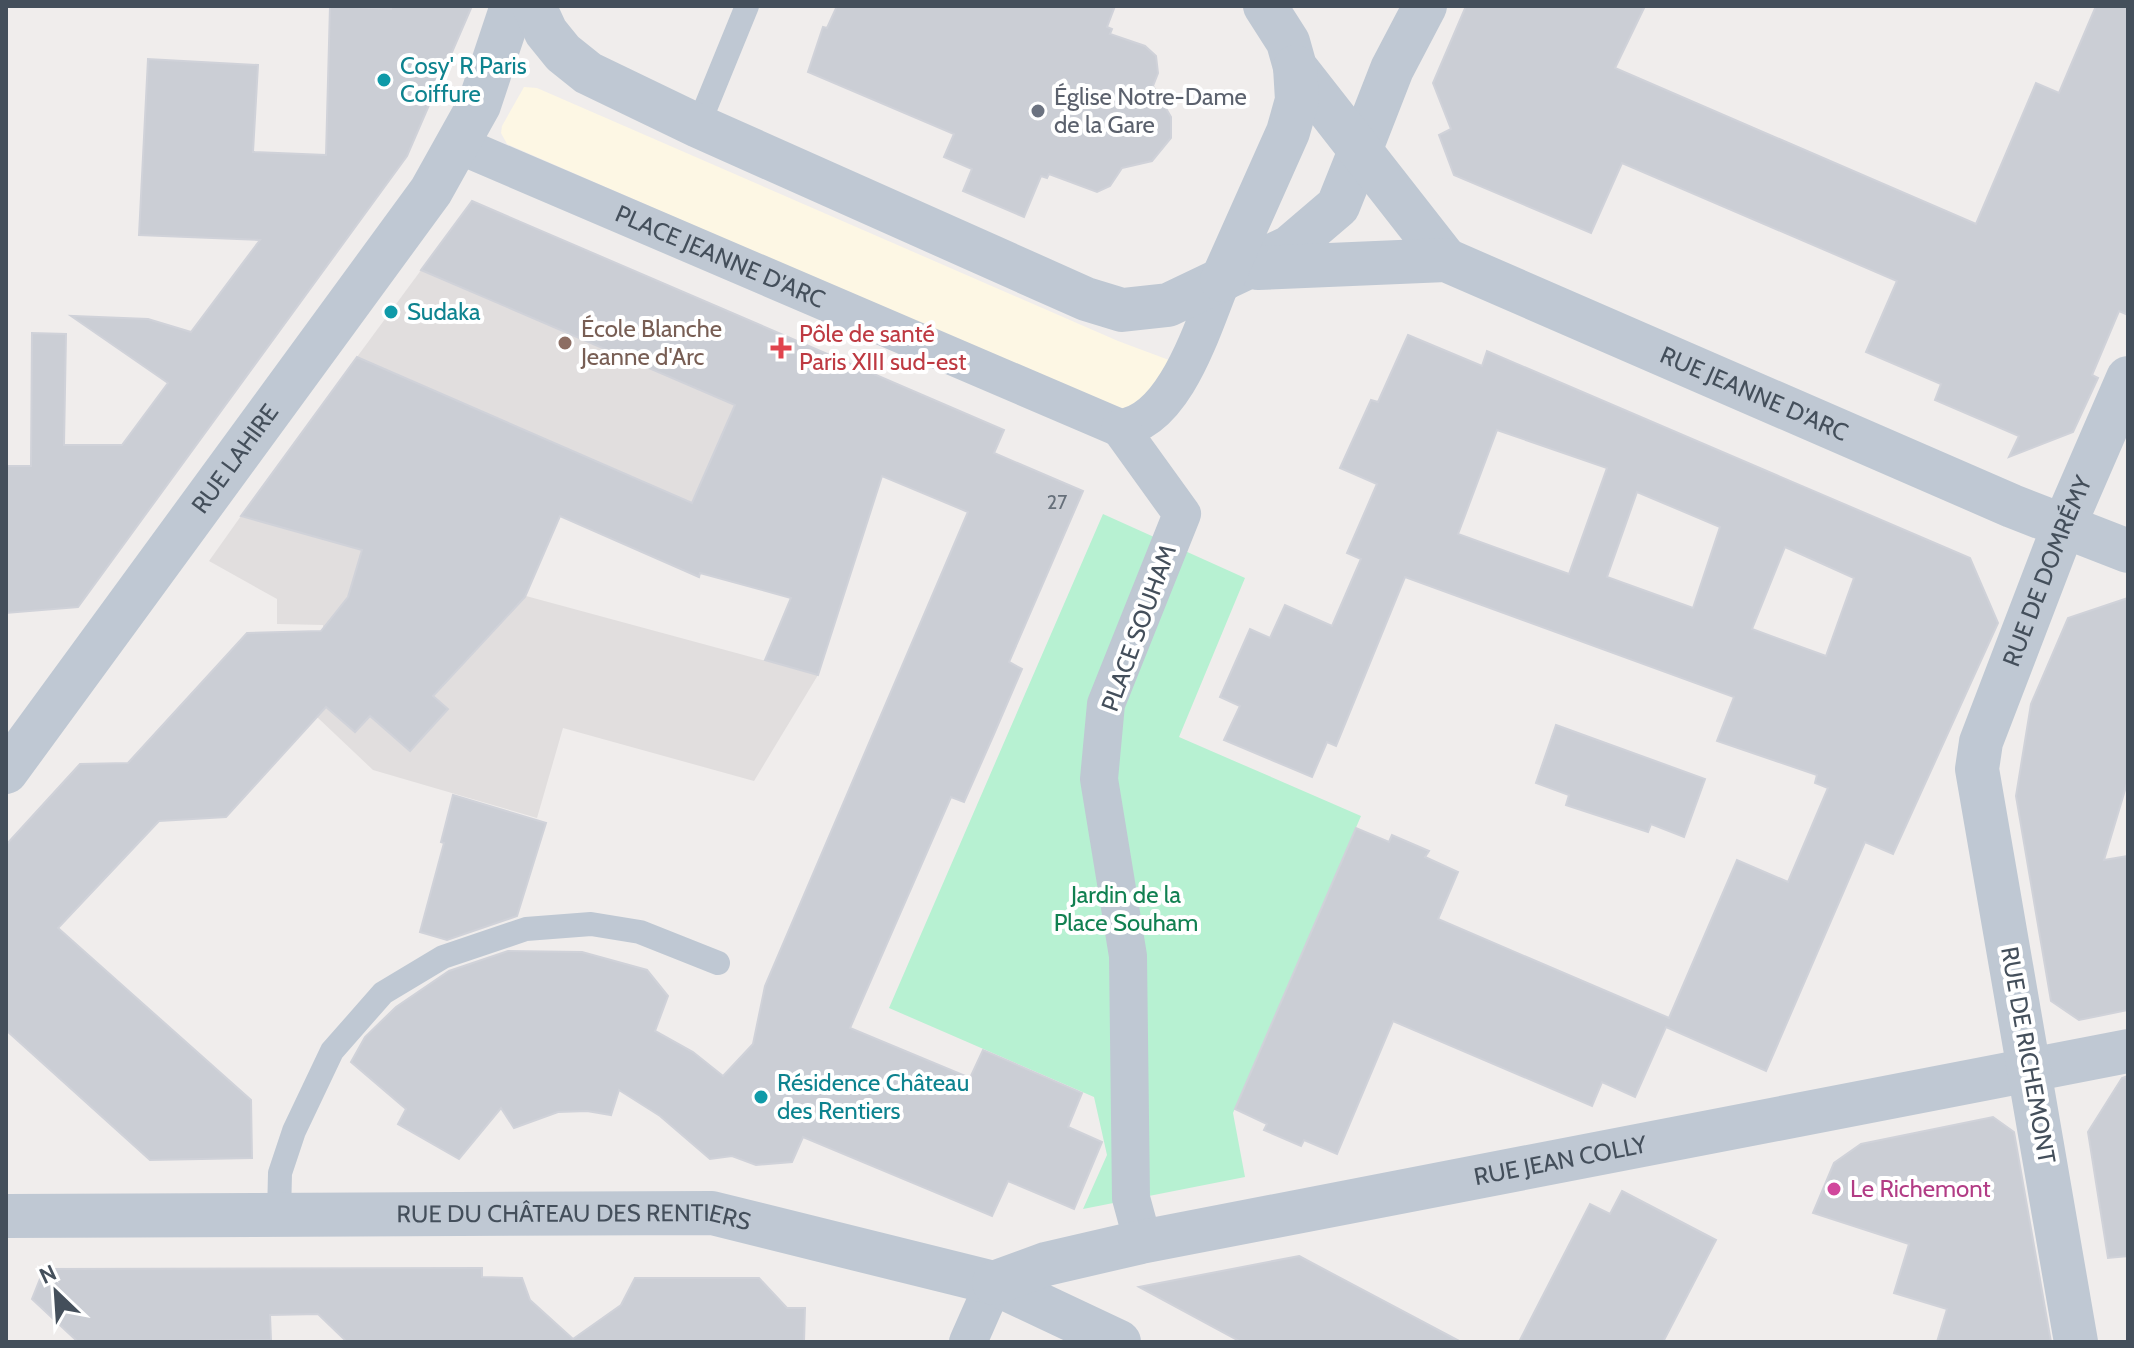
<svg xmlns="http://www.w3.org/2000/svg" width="2134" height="1348" font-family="Cabin,sans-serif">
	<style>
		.commercial { fill: #fdf7e4 }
		.education { fill: #e1dede }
		.green { fill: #b7f1d2 }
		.building { fill: #cbced5; stroke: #d0d2d9; stroke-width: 2; fill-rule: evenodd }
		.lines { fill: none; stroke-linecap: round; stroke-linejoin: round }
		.service { stroke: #bfc8d3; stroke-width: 24 }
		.pedestrian { stroke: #bfc8d3; stroke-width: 38 }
		.minor { stroke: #bfc8d3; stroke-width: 44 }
		.tertiary { stroke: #bfc8d3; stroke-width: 44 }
		.culture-dot { fill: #0f9aa8; stroke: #fff; stroke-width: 3 }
		.worship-dot { fill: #6b7280; stroke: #fff; stroke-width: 3 }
		.education-dot { fill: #8d6e63; stroke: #fff; stroke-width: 3 }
		.health-dot { fill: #e0444e; stroke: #fff; stroke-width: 3 }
		.hotel-dot { fill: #d1479c; stroke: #fff; stroke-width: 3 }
		.labels { text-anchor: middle; stroke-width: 8; stroke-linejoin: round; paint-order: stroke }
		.number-label { font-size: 20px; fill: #666f7a }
		.culture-label { font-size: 24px; fill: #0d838f; stroke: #fff; text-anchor: start }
		.worship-label { font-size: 24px; fill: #5b616d; stroke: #fff; text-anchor: start }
		.street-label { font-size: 24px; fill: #444f5b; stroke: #fff }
		.education-label { font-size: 24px; fill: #785e54; stroke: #fff; text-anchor: start }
		.health-label { font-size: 24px; fill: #be3a42; stroke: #fff; text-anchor: start }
		.park-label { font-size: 24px; fill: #118051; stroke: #fff }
		.hotel-label { font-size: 24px; fill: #b23c85; stroke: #fff; text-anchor: start }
	</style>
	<rect width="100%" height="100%" fill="#f0edec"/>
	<!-- commercial -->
	<path class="commercial" d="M 524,87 L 537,88 L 1118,341 L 1177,363 L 1137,412 L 1101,402 L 507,144 L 501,133 L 502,126 Z"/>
	<!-- education -->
	<g class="education">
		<path d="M 472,201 L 769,329 L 692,503 L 357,357 Z"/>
		<path d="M 241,516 L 526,596 L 818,675 L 754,781 L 563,728 L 537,818 L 373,770 L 317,717 L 326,707 L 323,625 L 277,624 L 277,599 L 209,561 Z"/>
	</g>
	<!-- green -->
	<path class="green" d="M 1103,514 L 1245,578 L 1179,737 L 1361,816 L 1233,1113 L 1245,1177 L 1083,1209 L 1107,1155 L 1094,1097 L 889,1008 Z"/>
	<!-- building -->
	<g class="building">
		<path d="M 330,6 L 391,9 L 391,6 L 472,6 L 407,156 L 78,607 L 6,613 L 6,466 L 31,466 L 32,333 L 66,334 L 64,445 L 122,445 L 168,383 L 71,316 L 148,319 L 191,332 L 260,240 L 139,235 L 148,59 L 258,65 L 253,152 L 326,155 Z"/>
		<path d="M 837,6 L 1115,6 L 1107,27 L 1112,29 L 1110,34 L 1145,46 L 1156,56 L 1158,73 L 1153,86 L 1171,117 L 1171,138 L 1152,161 L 1122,168 L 1110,186 L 1097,192 L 1049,174 L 1047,178 L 1041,176 L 1024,217 L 963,191 L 972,169 L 944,157 L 954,134 L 808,72 L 823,27 L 827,28 Z"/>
		<path d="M 1466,6 L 1645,6 L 1615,68 L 1976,224 L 2036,83 L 2059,93 L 2096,6 L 2128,6 L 2128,315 L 2119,311 L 2092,375 L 2098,378 L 2073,432 L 2009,457 L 2019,436 L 1935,400 L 1941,384 L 1866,352 L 1897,281 L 1622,163 L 1591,233 L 1454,175 L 1439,135 L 1451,129 L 1433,83 Z"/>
		<path d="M 472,201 L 1004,430 L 994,453 L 1083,491 L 1009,662 L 1022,669 L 994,734 L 964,802 L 951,797 L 850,1028 L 970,1078 L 983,1050 L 1082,1093 L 1068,1127 L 1102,1142 L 1074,1209 L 1008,1181 L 992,1216 L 803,1137 L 792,1162 L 756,1165 L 732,1156 L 710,1159 L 660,1116 L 619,1090 L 611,1115 L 587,1111 L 558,1112 L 514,1128 L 501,1108 L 459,1159 L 398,1124 L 406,1109 L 351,1062 L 365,1037 L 396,1007 L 449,971 L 508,951 L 582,952 L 647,970 L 668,996 L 655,1031 L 693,1052 L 723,1076 L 753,1044 L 765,986 L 968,512 L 882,476 L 818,675 L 765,660 L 791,598 L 700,573 L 699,577 L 560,516 L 525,597 L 433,696 L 448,709 L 410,751 L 370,716 L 355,732 L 326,707 L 226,817 L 159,821 L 58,928 L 251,1100 L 252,1158 L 150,1160 L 6,1030 L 6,845 L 80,764 L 128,763 L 247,633 L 321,631 L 348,597 L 362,550 L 241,516 L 357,357 L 692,503 L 735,405 L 421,270 Z"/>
		<path d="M 1408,335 L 1482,366 L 1487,351 L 1970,558 L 1998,623 L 1893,854 L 1865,842 L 1766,1071 L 1666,1027 L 1635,1097 L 1602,1082 L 1592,1106 L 1393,1021 L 1337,1154 L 1304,1140 L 1301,1146 L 1264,1130 L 1267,1124 L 1235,1109 L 1356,828 L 1389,842 L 1392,835 L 1429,851 L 1425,857 L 1458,872 L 1438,919 L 1669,1018 L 1737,860 L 1788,882 L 1828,788 L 1815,783 L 1817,775 L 1717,741 L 1734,697 L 1405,577 L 1336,746 L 1327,742 L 1312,777 L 1224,740 L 1240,706 L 1220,697 L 1250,629 L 1270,638 L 1285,605 L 1332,626 L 1361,559 L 1347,553 L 1377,484 L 1340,468 L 1371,400 L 1378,402 ZM 1497,430 L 1607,468 L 1569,574 L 1458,534 ZM 1637,492 L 1720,527 L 1693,608 L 1607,577 ZM 1785,547 L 1854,578 L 1826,656 L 1752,629 Z"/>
		<path d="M 2128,598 L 2128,780 L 2104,860 L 2128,856 L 2128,1010 L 2079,1020 L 2051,1001 L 2016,796 L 2031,704 L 2068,618 Z"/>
		<path d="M 1556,725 L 1705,779 L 1684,837 L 1651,824 L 1648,832 L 1566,805 L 1569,795 L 1536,783 Z"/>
		<path d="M 453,795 L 546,823 L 517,916 L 447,940 L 420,932 L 444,843 L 441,842 Z"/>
		<path d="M 2128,1076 L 2128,1256 L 2108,1258 L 2088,1132 L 2122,1078 Z"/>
		<path d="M 1993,1117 L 2014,1132 L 2051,1342 L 1937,1342 L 1947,1309 L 1894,1293 L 1909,1244 L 1813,1213 L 1834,1163 L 1861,1144 Z"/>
		<path d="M 1622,1191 L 1716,1240 L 1663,1342 L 1519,1342 L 1590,1204 L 1610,1214 Z"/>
		<path d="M 1299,1256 L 1461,1342 L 1241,1342 L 1139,1287 Z"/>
		<path d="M 482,1268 L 482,1277 L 522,1278 L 530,1300 L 573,1339 L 621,1305 L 635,1278 L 759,1278 L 787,1308 L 805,1308 L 804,1342 L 347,1342 L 318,1314 L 270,1315 L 271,1340 L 78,1342 L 32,1299 L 44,1269 Z"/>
	</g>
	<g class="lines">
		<!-- service -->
		<g class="service">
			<path d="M 698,126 L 747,6"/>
			<path d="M 279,1215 L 280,1173 L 294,1131 L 332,1051 L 383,993 L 443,957 L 526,929 L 591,924 L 640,932 L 718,963"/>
		</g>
		<!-- pedestrian -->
		<g class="pedestrian">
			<path id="s1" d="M 459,145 L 1120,428 C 1176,422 1203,325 1222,280"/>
			<path d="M 1120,428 L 1182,514 L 1106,704 L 1099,779 L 1128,956 L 1131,1198 L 1140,1231"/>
			<path d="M 968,1342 L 994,1283"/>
		</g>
		<!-- minor -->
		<g class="minor">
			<path d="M 1360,151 L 1392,69 L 1425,6"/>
			<path id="s2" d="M 6,772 L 431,191 L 479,105 L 512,6"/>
			<path id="s3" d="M 6,1216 L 712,1213 L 994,1283 L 1119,1342"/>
			<path id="s4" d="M 994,1283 L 1046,1264 L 1141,1242 L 2128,1051"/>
			<path id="s5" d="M 2076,1342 L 1977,769 L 1981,742 L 2063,528 L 2128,378"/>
		</g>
		<!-- tertiary -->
		<g class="tertiary">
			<path d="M 534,6 L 546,32 L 563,53 L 588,73 L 698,126 L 1086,299 L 1122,310 L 1168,305 L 1290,247 L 1338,206 L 1360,151"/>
			<path d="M 1265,6 L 1288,42 L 1295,67 L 1446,260"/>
			<path id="s6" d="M 1258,268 L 1446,260 L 2012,506 L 2128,551"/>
			<path d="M 1222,280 L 1288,132 L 1297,100 L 1295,67"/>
		</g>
	</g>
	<!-- markers -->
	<g class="culture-dot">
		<circle cx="384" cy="80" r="8"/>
		<circle cx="391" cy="312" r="8"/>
		<circle cx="761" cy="1097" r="8"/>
	</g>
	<circle class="worship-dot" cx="1038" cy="111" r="8"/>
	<circle class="education-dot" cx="565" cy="343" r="8"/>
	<path class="health-dot" d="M777 336h8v8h8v8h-8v8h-8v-8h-8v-8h8z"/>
	<circle class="hotel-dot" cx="1834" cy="1189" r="8"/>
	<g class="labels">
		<!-- number labels -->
		<g class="number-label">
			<text x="1057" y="509">27</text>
		</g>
		<!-- culture labels -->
		<g class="culture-label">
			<text x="400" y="74">Cosy' R Paris<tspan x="400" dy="28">Coiffure</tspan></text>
			<text x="407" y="320">Sudaka</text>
			<text x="777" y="1091">Résidence Château<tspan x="777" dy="28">des Rentiers</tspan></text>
		</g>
		<!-- worship labels -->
		<g class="worship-label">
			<text x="1054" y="105">Église Notre-Dame<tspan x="1054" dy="28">de la Gare</tspan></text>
		</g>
		<!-- street labels -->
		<g class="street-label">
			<text dy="8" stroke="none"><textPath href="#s1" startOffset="284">PLACE JEANNE D'ARC</textPath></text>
			<text dy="8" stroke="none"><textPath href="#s6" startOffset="524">RUE JEANNE D'ARC</textPath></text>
			<text dy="8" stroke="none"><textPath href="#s2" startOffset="388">RUE LAHIRE</textPath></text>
			<text dy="8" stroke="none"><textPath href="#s5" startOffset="792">RUE DE DOMRÉMY</textPath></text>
			<text transform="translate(1139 628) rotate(-70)" y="8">PLACE SOUHAM</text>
			<text transform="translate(2028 1055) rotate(80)" y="8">RUE DE RICHEMONT</text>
			<text dy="8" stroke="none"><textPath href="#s4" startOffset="580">RUE JEAN COLLY</textPath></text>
			<text dy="8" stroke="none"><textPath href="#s3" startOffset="568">RUE DU CHÂTEAU DES RENTIERS</textPath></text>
		</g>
		<!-- education labels -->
		<g class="education-label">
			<text x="581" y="337">École Blanche<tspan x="581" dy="28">Jeanne d'Arc</tspan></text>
		</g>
		<!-- health labels -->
		<g class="health-label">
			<text x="799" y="342">Pôle de santé<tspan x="799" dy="28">Paris XIII sud-est</tspan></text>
		</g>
		<!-- park labels -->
		<g class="park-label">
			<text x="1126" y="903">Jardin de la<tspan x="1126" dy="28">Place Souham</tspan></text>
		</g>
		<!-- hotel labels -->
		<g class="hotel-label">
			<text x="1850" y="1197">Le Richemont</text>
		</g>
	</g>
	<!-- border -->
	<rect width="2134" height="1348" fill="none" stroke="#444f5b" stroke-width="16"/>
	<!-- north arrow -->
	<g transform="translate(56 1292) rotate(335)" stroke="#ffffff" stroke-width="6" paint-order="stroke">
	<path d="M0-6L14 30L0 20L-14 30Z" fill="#444f5b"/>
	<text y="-12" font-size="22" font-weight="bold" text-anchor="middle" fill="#444f5b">N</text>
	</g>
</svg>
